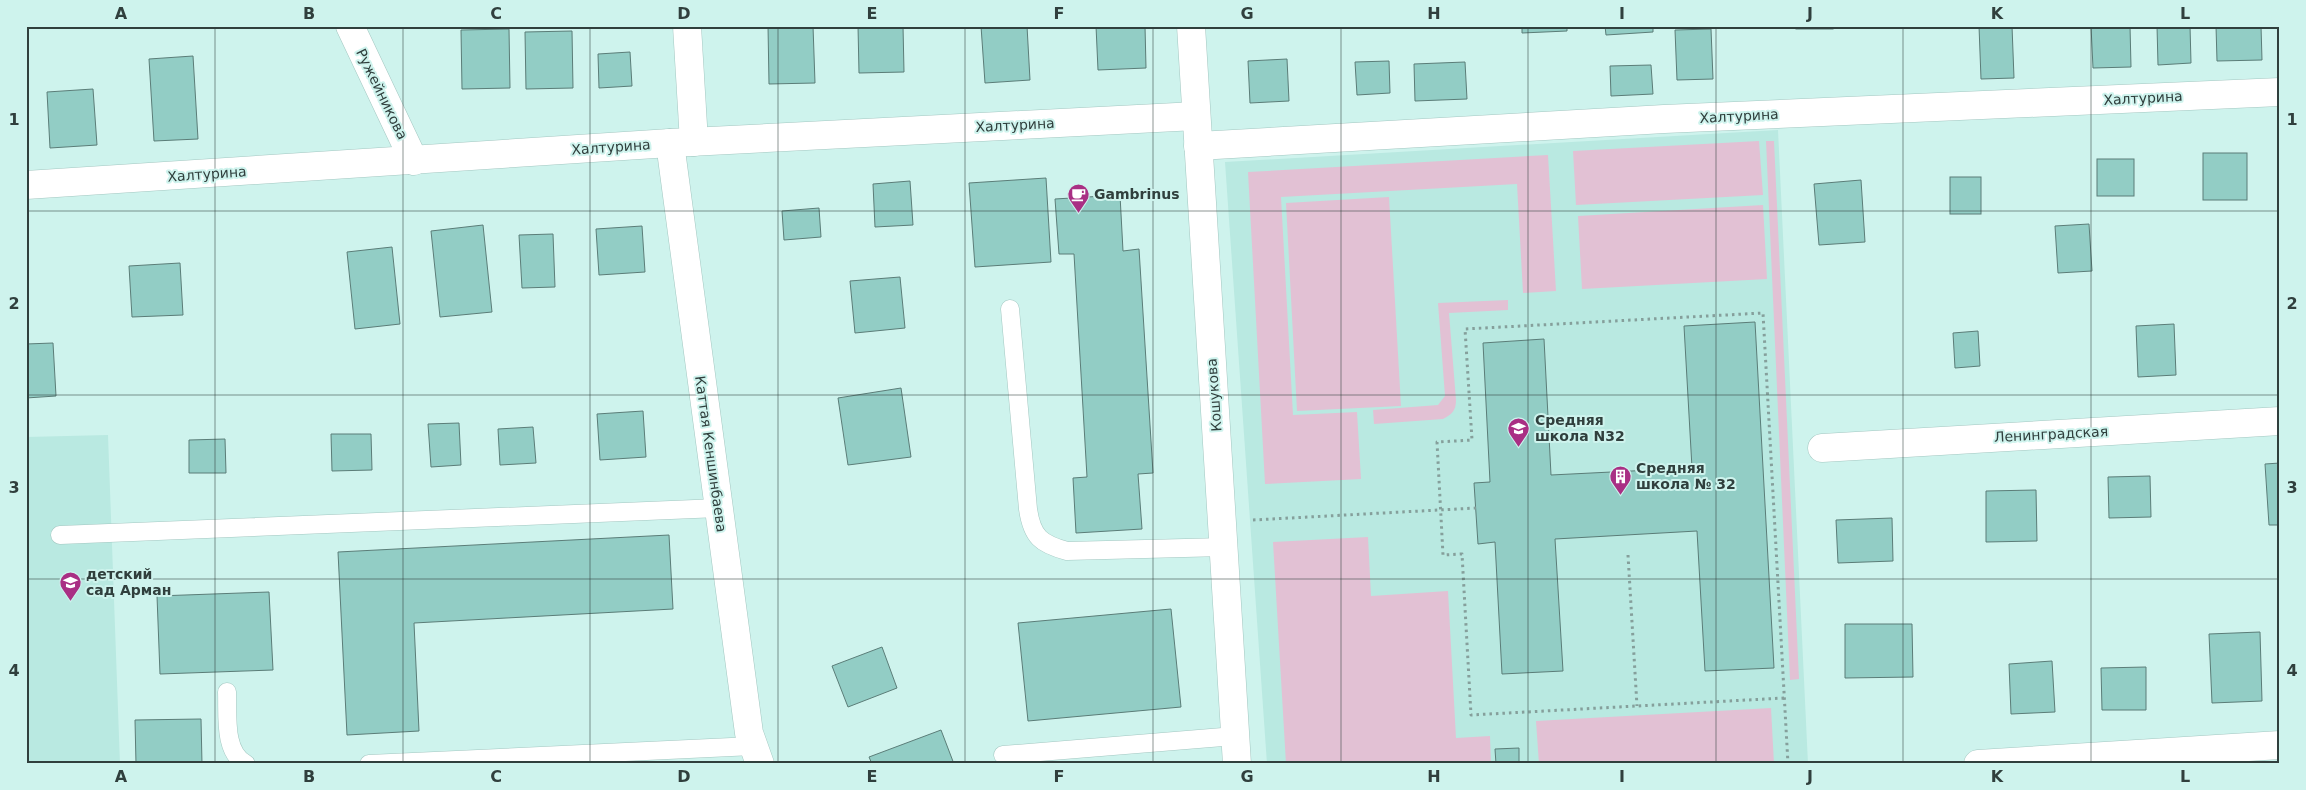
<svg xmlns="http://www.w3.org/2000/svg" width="2306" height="790" font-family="'DejaVu Sans',sans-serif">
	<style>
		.built { fill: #b9e9e1 }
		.green { fill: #e2c1d4 }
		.building { fill: #92cdc5; stroke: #5b7d78 }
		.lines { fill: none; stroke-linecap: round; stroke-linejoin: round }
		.service-casing { stroke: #a3c7c1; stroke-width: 19 }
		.minor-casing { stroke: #a3c7c1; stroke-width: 29 }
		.path { stroke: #859f9b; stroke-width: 3; stroke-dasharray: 2.5 4; stroke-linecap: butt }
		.service { stroke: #fff; stroke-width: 18 }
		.minor { stroke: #fff; stroke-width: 28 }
		.grid { fill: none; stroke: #303f3d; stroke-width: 1; stroke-opacity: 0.55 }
		.labels { text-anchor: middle; stroke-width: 4; stroke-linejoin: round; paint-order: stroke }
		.street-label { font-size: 14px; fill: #303f3d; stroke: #cef3ed }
		.poi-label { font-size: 14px; font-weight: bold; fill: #303f3d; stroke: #cef3ed; text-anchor: start }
		.neatline { fill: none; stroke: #303f3d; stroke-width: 2 }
		.grid-label { font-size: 16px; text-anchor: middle; font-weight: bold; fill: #303f3d }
	</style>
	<rect width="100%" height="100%" fill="#cef3ed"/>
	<!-- built -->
	<g class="built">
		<path d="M 1778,130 L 1808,764 L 1267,764 L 1225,162 Z"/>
		<path d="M 108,435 L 120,764 L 26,764 L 26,437 Z"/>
	</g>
	<!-- green -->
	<g class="green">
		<path d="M 1759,141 L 1763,195 L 1576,205 L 1573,151 Z"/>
		<path d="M 1766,141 L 1774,141 L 1799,679 L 1790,680 Z"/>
		<path d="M 1548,155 L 1556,291 L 1523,293 L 1517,184 L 1281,197 L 1293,415 L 1357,412 L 1361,479 L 1265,484 L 1248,172 Z"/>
		<path d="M 1389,197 L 1401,406 L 1297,411 L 1286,203 Z"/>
		<path d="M 1763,205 L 1767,279 L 1582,289 L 1578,216 Z"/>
		<path d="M 1508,300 L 1508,310 L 1449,313 L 1456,400 C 1456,411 1452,414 1443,419 L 1374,424 L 1373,410 L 1438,405 L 1445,396 L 1438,303 Z"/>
		<path d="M 1368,537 L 1371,596 L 1448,591 L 1456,738 L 1490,736 L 1491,764 L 1286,764 L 1273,542 Z"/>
		<path d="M 1771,708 L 1774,764 L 1539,764 L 1536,721 Z"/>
	</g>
	<!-- building -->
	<g class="building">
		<path d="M 768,26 L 813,26 L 815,83 L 769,84 Z"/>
		<path d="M 858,26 L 903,26 L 904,72 L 859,73 Z"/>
		<path d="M 981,26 L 1027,26 L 1030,80 L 985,83 Z"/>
		<path d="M 1096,26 L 1145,26 L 1146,68 L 1098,70 Z"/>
		<path d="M 1522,26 L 1567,26 L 1567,31 L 1522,33 Z"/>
		<path d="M 1605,26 L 1653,26 L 1653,32 L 1606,35 Z"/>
		<rect x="1796" y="26" width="37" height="3"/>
		<path d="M 1979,26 L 2012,26 L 2014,78 L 1981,79 Z"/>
		<path d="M 2091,26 L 2130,26 L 2131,67 L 2093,68 Z"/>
		<path d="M 2157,26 L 2190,26 L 2191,63 L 2158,65 Z"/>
		<path d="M 2216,26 L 2261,26 L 2262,60 L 2217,61 Z"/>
		<path d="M 509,29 L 510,88 L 462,89 L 461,30 Z"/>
		<path d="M 1711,29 L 1713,79 L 1677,80 L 1675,30 Z"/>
		<path d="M 572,31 L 573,88 L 526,89 L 525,32 Z"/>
		<path d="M 630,52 L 632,86 L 599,88 L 598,54 Z"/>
		<path d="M 193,56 L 198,139 L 154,141 L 149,59 Z"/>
		<path d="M 1287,59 L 1289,101 L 1250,103 L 1248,61 Z"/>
		<path d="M 1389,61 L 1390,93 L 1357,95 L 1355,62 Z"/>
		<path d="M 1465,62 L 1467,99 L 1415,101 L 1414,64 Z"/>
		<path d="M 1651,65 L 1653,94 L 1611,96 L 1610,66 Z"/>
		<path d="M 93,89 L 97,145 L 50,148 L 47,92 Z"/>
		<rect x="2203" y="153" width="44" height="47"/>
		<rect x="2097" y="159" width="37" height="37"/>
		<rect x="1950" y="177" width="31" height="37"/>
		<path d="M 1046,178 L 1051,262 L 975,267 L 969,183 Z"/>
		<path d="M 1861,180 L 1865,242 L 1819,245 L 1814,184 Z"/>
		<path d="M 910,181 L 913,225 L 875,227 L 873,184 Z"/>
		<path d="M 1120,195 L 1123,251 L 1139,249 L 1153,473 L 1138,474 L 1142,529 L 1076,533 L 1073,478 L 1087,477 L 1074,254 L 1059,254 L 1055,199 Z"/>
		<path d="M 819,208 L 821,237 L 784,240 L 782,211 Z"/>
		<path d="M 2089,224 L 2092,271 L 2058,273 L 2055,226 Z"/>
		<path d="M 483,225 L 492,312 L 440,317 L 431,231 Z"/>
		<path d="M 642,226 L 645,272 L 599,275 L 596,229 Z"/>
		<path d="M 553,234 L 555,287 L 522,288 L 519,235 Z"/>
		<path d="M 392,247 L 400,324 L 355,329 L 347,252 Z"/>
		<path d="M 180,263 L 183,315 L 132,317 L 129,266 Z"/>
		<path d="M 900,277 L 905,328 L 855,333 L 850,281 Z"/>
		<path d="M 1755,322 L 1774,668 L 1705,671 L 1697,531 L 1555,539 L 1563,671 L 1502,674 L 1495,542 L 1478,544 L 1474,483 L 1490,482 L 1483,343 L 1544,339 L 1551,475 L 1692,468 L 1684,326 Z"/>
		<path d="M 2174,324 L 2176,375 L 2138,377 L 2136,326 Z"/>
		<path d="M 1978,331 L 1980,366 L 1955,368 L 1953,333 Z"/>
		<path d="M 53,343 L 56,396 L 26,398 L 26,344 Z"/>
		<path d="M 901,388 L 911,457 L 848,465 L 838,398 Z"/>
		<path d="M 643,411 L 646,457 L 600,460 L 597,414 Z"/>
		<path d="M 459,423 L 461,465 L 431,467 L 428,424 Z"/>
		<path d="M 533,427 L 536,463 L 500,465 L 498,429 Z"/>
		<path d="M 331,434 L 371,434 L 372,470 L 332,471 Z"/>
		<path d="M 225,439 L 226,473 L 189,473 L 189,440 Z"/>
		<path d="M 2280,463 L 2280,525 L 2269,525 L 2265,464 Z"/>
		<path d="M 2150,476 L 2151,517 L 2109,518 L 2108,477 Z"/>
		<path d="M 2036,490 L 2037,541 L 1986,542 L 1986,491 Z"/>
		<path d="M 1892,518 L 1893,561 L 1838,563 L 1836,520 Z"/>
		<path d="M 669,535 L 673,609 L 414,623 L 419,731 L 347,735 L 338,552 Z"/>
		<path d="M 269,592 L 273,670 L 160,674 L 157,596 Z"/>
		<path d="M 1171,609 L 1181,707 L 1028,721 L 1018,623 Z"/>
		<path d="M 1845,624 L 1912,624 L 1913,677 L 1845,678 Z"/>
		<path d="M 2260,632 L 2262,701 L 2212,703 L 2209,634 Z"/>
		<path d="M 882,647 L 897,688 L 848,707 L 832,666 Z"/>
		<path d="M 2052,661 L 2055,712 L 2011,714 L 2009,664 Z"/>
		<path d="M 2146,667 L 2146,710 L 2102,710 L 2101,668 Z"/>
		<path d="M 201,719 L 202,764 L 136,764 L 135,720 Z"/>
		<path d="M 941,730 L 954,764 L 872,764 L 869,757 Z"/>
		<path d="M 1519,748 L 1519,764 L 1496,764 L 1495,749 Z"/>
	</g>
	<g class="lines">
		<defs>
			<g id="service">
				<path d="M 1010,309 L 1028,509 C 1032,537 1041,544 1067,551 L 1224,547"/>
				<path d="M 60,535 L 719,508"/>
				<path d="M 227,692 C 228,714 223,752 246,764"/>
				<path d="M 1003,755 L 1235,736"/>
				<path d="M 369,764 L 753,746"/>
			</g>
			<g id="minor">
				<path d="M 350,26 L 414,161"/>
				<path d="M 687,26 L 694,142"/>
				<path d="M 1191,26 L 1237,764"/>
				<path d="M 670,143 L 749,733 L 760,764"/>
				<path d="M 1198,146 L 1664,119 L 2280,92"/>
				<path d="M 26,185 L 670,143 L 1196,116"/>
				<path d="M 1822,448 L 2280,421"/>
				<path d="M 1978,764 L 2280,745"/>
			</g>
		</defs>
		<!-- service casing -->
		<use href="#service" class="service-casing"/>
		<!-- minor casing -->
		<use href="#minor" class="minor-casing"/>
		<!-- path -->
		<g class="path">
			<path d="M 1253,520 L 1476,508"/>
			<path d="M 1628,555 L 1637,706"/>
			<path d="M 1784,698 L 1471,715 L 1462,554 L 1443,555 L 1437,442 L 1472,440 L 1465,329 L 1763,313 L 1788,764"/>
		</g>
		<!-- service -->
		<use href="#service" class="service"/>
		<!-- minor -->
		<use href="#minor" class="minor"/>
	</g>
	<!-- grid -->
	<path class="grid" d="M 215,26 L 215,764M 403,26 L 403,764M 590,26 L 590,764M 778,26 L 778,764M 965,26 L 965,764M 1153,26 L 1153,764M 1341,26 L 1341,764M 1528,26 L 1528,764M 1716,26 L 1716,764M 1903,26 L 1903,764M 2091,26 L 2091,764M 26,211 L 2280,211M 26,395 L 2280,395M 26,579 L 2280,579"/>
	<!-- icons -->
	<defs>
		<symbol id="cafe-pin" viewBox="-11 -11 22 30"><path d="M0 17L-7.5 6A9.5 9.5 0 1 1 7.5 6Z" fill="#a92f84" stroke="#cef3ed"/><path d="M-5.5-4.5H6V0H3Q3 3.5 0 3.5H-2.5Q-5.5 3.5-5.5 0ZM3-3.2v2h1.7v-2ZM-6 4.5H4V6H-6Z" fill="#fff"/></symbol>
		<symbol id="school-pin" viewBox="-11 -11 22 30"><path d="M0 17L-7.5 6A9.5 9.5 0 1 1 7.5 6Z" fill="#a92f84" stroke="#cef3ed"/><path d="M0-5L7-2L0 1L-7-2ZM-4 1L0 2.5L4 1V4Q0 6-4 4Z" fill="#fff"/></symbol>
		<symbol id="building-pin" viewBox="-11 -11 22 30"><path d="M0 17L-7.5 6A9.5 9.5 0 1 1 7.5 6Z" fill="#a92f84" stroke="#cef3ed"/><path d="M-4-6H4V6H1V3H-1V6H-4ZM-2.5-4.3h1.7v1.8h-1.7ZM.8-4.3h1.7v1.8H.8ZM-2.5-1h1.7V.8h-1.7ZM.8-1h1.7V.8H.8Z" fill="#fff"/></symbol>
	</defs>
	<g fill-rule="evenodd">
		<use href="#cafe-pin" x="1066" y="182" width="25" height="34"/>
		<use href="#school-pin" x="1506" y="416" width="25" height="34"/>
		<use href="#building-pin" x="1608" y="464" width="25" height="34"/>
		<use href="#school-pin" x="58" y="570" width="25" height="34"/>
	</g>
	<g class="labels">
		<!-- street labels -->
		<g class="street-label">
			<text transform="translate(382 94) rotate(64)" y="5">Ружейникова</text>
			<text transform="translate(2143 98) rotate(-3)" y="5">Халтурина</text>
			<text transform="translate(1739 116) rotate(-3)" y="5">Халтурина</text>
			<text transform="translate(1015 125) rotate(-3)" y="5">Халтурина</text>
			<text transform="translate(611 147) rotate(-4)" y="5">Халтурина</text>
			<text transform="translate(207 174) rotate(-4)" y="5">Халтурина</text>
			<text transform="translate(1214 395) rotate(-94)" y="5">Кошукова</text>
			<text transform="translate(2051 434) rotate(-3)" y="5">Ленинградская</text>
			<text transform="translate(711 454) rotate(82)" y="5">Каттая Кеншинбаева</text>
		</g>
		<!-- poi labels -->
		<g class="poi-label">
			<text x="1094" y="199">Gambrinus</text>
			<text x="1535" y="425">Средняя<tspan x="1535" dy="16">школа N32</tspan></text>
			<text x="1636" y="473">Средняя<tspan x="1636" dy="16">школа № 32</tspan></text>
			<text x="86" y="579">детский<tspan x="86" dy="16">сад Арман</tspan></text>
		</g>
	</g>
	<!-- border -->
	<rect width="2306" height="790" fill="none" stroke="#cef3ed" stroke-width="55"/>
	<rect x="28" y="28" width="2250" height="734" class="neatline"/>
	<g class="grid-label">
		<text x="121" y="19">A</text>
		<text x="309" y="19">B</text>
		<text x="496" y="19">C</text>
		<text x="684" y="19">D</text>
		<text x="872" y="19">E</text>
		<text x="1059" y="19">F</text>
		<text x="1247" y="19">G</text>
		<text x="1434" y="19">H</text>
		<text x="1622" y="19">I</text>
		<text x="1810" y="19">J</text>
		<text x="1997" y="19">K</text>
		<text x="2185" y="19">L</text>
		<text x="14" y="125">1</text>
		<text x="2292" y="125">1</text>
		<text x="14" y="309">2</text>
		<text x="2292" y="309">2</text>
		<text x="14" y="493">3</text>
		<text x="2292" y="493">3</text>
		<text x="14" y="676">4</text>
		<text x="2292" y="676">4</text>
		<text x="121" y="782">A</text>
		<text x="309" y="782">B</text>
		<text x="496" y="782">C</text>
		<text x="684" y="782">D</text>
		<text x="872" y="782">E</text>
		<text x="1059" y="782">F</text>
		<text x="1247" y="782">G</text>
		<text x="1434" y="782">H</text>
		<text x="1622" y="782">I</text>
		<text x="1810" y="782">J</text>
		<text x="1997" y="782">K</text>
		<text x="2185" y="782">L</text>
	</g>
</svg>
